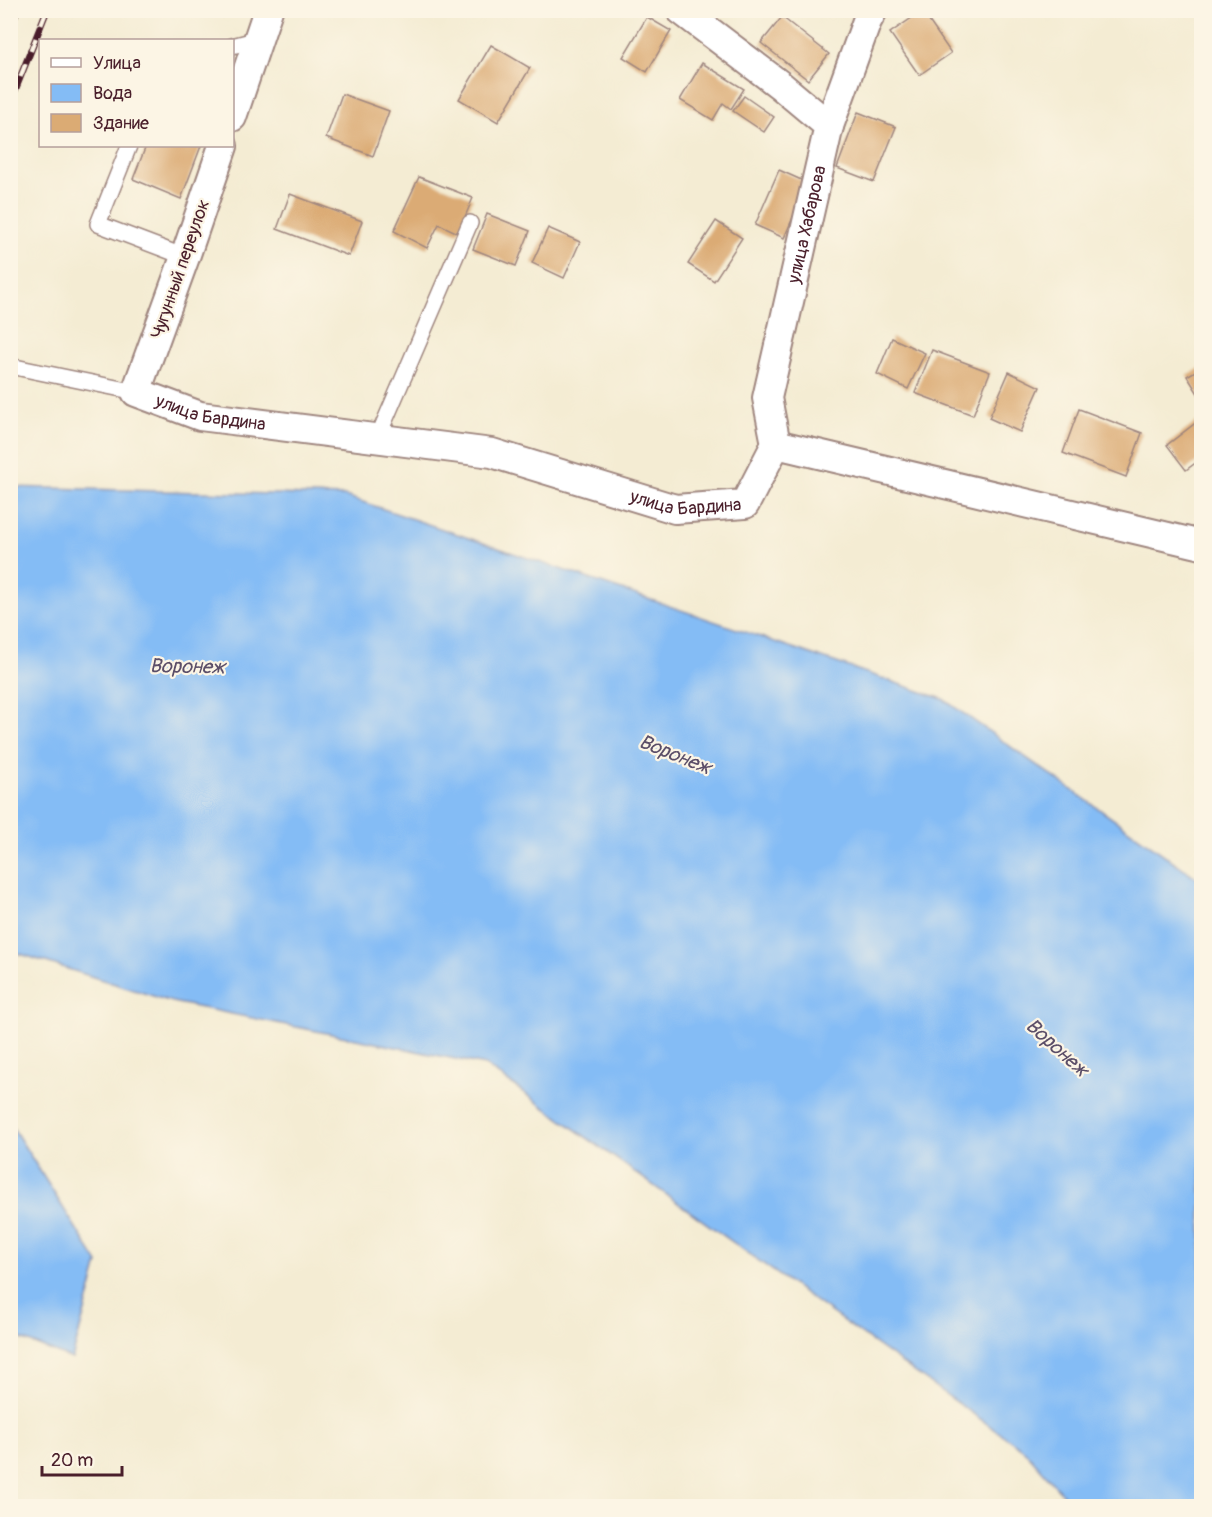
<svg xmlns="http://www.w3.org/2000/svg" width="1212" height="1517" font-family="Pangolin,sans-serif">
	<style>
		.water { fill: #84bcf5; stroke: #676e90; stroke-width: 1.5 }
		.building { fill: #dbab74 }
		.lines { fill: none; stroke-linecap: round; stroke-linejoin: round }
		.lane-casing { stroke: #9f867f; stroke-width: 18 }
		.street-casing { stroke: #9f867f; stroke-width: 32 }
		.lane { stroke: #fff; stroke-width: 15 }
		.street { stroke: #fff; stroke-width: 28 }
		.rail-casing { stroke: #4a1f2b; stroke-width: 7 }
		.rail { stroke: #fcf5e5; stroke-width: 4.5; stroke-dasharray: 14; stroke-linecap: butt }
		.labels { text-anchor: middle; stroke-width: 4.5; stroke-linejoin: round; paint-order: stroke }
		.street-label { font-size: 18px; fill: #4a1f2b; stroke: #fcf5e5 }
		.water-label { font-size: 20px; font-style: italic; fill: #5b4e68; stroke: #fcf5e5 }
	</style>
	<rect width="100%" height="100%" fill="#fcf5e5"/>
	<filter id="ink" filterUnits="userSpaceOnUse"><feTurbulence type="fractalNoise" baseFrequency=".0167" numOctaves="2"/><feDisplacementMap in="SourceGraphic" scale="12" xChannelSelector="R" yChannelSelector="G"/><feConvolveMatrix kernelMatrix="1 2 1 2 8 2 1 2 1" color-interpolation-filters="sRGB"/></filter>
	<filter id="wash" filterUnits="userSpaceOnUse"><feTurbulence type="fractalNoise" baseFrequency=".008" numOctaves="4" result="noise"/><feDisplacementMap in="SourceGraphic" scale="24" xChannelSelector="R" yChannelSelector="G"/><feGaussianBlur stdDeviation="1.35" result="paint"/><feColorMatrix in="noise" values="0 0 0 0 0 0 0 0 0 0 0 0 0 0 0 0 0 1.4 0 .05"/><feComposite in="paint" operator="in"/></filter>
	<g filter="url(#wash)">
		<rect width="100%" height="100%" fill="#f4ecd3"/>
		<!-- water -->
		<g class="water">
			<path d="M 11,487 L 345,496 L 943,699 L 1201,881 L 1201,1506 L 1073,1506 L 1025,1451 L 485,1065 L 172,1002 L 11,951 Z"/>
			<path d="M 11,1125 L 98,1263 L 72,1359 L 11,1335 Z"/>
		</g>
		<g id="blocks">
			<!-- building -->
			<g class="building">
				<path d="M 922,11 L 951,53 L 919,75 L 890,33 Z"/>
				<path d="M 647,17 L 671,31 L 647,72 L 623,57 Z"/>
				<path d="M 782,17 L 829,54 L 808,80 L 761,43 Z"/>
				<path d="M 491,45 L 530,68 L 498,122 L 459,99 Z"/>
				<path d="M 702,63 L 744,89 L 731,109 L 723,103 L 713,120 L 680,100 Z"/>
				<path d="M 342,94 L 389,111 L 373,156 L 326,138 Z"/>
				<path d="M 744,96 L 774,117 L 764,132 L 733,111 Z"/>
				<path d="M 858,112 L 896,127 L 874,182 L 837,168 Z"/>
				<path d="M 146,146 L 201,146 L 181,199 L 133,179 Z"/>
				<path d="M 779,170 L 808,183 L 784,238 L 755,225 Z"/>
				<path d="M 419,177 L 473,198 L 458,233 L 439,224 L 427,248 L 394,231 Z"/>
				<path d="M 290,194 L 362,221 L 349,256 L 277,229 Z"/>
				<path d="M 487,214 L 530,231 L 516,266 L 473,249 Z"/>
				<path d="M 716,221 L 742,238 L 714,281 L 688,264 Z"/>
				<path d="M 548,228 L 580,242 L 564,278 L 532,263 Z"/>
				<path d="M 892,338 L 925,353 L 908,389 L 877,374 Z"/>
				<path d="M 932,350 L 990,372 L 973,415 L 915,393 Z"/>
				<path d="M 1202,367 L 1202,400 L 1187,376 Z"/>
				<path d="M 1009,372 L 1040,387 L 1020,432 L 989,418 Z"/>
				<path d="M 1079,409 L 1142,433 L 1126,477 L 1063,453 Z"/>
				<path d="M 1202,418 L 1202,458 L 1186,470 L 1167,445 Z"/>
			</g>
		</g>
	</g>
	<g filter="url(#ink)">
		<use href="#blocks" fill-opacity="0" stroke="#9f867f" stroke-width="1.5"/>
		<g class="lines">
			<defs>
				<g id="lane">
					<path d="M 232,46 L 259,39"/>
					<path d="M 129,146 L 98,224 L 185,257"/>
					<path d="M 10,366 L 136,392"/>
					<path d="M 377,439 L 470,223"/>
				</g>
				<g id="street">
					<path d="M 681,10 L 780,85 L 829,126"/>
					<path d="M 232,117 L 268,10"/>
					<path id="s1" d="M 223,146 L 185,257 L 136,392 L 200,416 L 492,453 L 675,509 L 745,504 L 776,444 L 1202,545"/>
					<path id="s2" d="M 776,444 L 767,398 L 829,126 L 867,21 L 873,10"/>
				</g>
			</defs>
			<!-- lane casing -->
			<use href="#lane" class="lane-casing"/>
			<!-- street casing -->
			<use href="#street" class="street-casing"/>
			<!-- lane -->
			<use href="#lane" class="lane"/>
			<!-- street -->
			<use href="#street" class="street"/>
			<defs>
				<g id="rail">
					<path d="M 10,28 L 17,10"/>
					<path d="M 10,103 L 47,10"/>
				</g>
			</defs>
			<!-- rail casing -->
			<use href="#rail" class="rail-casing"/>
			<!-- rail -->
			<use href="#rail" class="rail"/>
		</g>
	</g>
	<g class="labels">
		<!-- street labels -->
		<g class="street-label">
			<text dy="6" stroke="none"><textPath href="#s2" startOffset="225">улица Хабарова</textPath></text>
			<text transform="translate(180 269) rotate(-71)" y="6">Чугунный переулок</text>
			<text dy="6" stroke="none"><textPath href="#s1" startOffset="339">улица Бардина</textPath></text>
			<text dy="6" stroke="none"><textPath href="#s1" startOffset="825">улица Бардина</textPath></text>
		</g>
		<!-- water labels -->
		<g class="water-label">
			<text transform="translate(187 666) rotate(1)" y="7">Воронеж</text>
			<text transform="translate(675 754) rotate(22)" y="7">Воронеж</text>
			<text transform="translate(1057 1047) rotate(42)" y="7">Воронеж</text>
		</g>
	</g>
	<!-- margin -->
	<rect width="1212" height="1517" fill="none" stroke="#fcf5e5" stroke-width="36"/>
	<!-- legend -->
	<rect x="39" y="39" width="195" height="108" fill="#fcf5e5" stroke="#b59f9b" stroke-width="1.5"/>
	<rect x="51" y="58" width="30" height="9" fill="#ffffff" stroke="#b59f9b" stroke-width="1.5"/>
	<text x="93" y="69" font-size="18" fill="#4a1f2b">Улица</text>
	<rect x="51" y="84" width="30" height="18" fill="#84bcf5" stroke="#b59f9b" stroke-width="1.5"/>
	<text x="93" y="99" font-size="18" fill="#4a1f2b">Вода</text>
	<rect x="51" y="114" width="30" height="18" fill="#dbab74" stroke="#b59f9b" stroke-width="1.5"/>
	<text x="93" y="129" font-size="18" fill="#4a1f2b">Здание</text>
	<!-- scale -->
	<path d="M42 1466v9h80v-9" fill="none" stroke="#4a1f2b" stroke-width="3"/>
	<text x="51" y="1466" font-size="18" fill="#4a1f2b" stroke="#fcf5e5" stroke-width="4.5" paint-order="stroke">20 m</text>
</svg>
